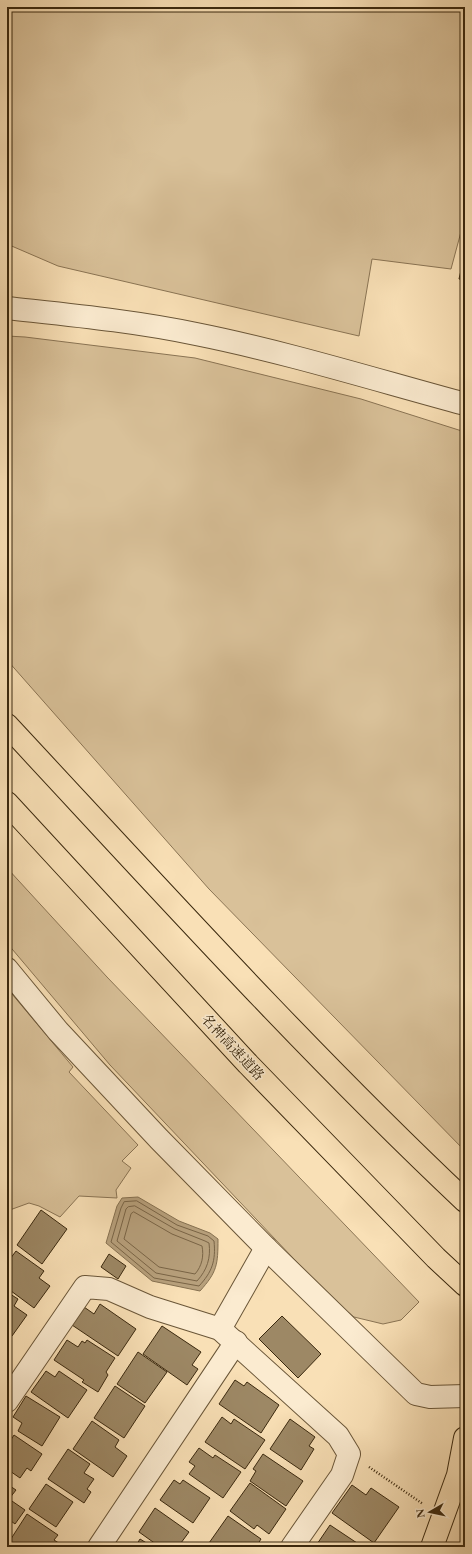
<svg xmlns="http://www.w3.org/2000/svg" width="472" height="1554" font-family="'EB Garamond','Noto Serif JP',serif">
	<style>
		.green { fill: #d9c199; stroke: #8a7454 }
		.water { fill: #b8a17d; stroke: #867151 }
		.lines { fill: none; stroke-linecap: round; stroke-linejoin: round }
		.shore { stroke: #796446; stroke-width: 1 }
		.building { fill: #9d8865; stroke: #3a280e }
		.minor-casing { stroke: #6a5638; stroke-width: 24 }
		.tertiary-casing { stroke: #6a5638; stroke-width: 24 }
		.primary-casing { stroke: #3a280e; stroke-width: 24 }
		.motorway-casing { stroke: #3a280e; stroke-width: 24 }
		.path { stroke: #3a280e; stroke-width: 2.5; stroke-dasharray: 1 2; stroke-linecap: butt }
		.minor { stroke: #fbebd0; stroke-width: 22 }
		.tertiary { stroke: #fbebd0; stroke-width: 22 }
		.primary { stroke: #f9e0b6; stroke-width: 22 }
		.motorway { stroke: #f9e0b6; stroke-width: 22 }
		.labels { text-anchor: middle; stroke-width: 3; stroke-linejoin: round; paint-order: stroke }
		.street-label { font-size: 14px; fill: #3a280e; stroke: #fbebd0 }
	</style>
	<rect width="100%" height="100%" fill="#f9e0b6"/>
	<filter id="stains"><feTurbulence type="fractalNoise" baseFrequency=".005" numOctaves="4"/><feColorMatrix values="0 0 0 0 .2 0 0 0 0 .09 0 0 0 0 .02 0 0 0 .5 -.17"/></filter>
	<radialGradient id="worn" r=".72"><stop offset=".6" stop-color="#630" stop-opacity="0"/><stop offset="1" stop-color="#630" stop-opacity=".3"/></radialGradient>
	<!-- green -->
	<g class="green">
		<path d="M 7,7 L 465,7 L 465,217 L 451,269 L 372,259 L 359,336 L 58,266 L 7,244 Z"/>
		<path d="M 7,336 L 25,337 L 195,358 L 361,399 L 465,432 L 465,1151 L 209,889 L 7,660 Z"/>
		<path d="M 7,868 L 107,977 L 419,1302 L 401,1320 L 383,1324 L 354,1317 L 330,1297 L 110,1065 L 7,943 Z"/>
		<path d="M 7,988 L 73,1067 L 69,1072 L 138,1145 L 122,1161 L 131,1168 L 116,1190 L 117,1198 L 79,1196 L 60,1217 L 39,1206 L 29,1203 L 7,1211 Z"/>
	</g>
	<!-- water -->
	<path class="water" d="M 138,1197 L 179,1221 L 210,1233 L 218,1239 C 218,1265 217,1272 200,1291 L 152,1281 L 106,1243 L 117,1206 L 122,1198 Z"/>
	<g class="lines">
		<!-- shore -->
		<g class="shore">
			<path d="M 137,1201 L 177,1225 L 208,1236 L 214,1241 C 216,1261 212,1272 199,1286 L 154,1278 L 111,1242 L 121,1208 L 124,1202 Z"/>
			<path d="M 135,1206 L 175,1229 L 205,1241 L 209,1243 C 211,1258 207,1270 197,1281 L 156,1273 L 117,1241 L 126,1209 L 128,1207 Z"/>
			<path d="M 134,1212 L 172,1234 L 202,1246 C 204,1256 202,1266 195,1274 L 159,1267 L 124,1239 L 131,1214 Z"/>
		</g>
	</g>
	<!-- building -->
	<g class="building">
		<path d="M 465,253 L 465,280 L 459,279 Z"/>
		<path d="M 41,1210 L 67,1229 L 42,1264 L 17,1245 Z"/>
		<path d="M 16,1251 L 44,1271 L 39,1278 L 50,1286 L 34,1308 L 7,1288 L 7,1263 Z"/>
		<path d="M 109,1254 L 126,1266 L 118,1279 L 101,1267 Z"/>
		<path d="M 7,1292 L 18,1299 L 14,1306 L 27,1315 L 12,1336 L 7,1332 Z"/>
		<path d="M 100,1304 L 136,1329 L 118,1356 L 72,1325 L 84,1307 L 94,1314 Z"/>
		<path d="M 282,1316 L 321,1354 L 298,1378 L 259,1339 Z"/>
		<path d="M 162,1326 L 201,1352 L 192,1365 L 198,1369 L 187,1385 L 143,1354 Z"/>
		<path d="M 67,1340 L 78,1347 L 82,1341 L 85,1343 L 87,1340 L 115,1358 L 106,1372 L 108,1375 L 98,1392 L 82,1382 L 84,1380 L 54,1360 Z"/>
		<path d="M 138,1352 L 167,1372 L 145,1403 L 117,1384 Z"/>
		<path d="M 46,1371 L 55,1377 L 59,1371 L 87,1390 L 68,1418 L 31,1392 Z"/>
		<path d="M 235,1380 L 244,1386 L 247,1382 L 279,1405 L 261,1433 L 219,1404 Z"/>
		<path d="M 115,1386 L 145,1406 L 124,1438 L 94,1418 Z"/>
		<path d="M 26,1396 L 60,1417 L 42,1446 L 18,1431 L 22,1423 L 13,1417 Z"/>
		<path d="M 222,1417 L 231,1424 L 234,1419 L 265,1440 L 245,1469 L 205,1442 Z"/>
		<path d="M 290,1419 L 315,1437 L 309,1446 L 314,1449 L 301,1470 L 270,1449 Z"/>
		<path d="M 92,1421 L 119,1440 L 115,1447 L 127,1456 L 113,1477 L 73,1449 Z"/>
		<path d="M 14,1435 L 42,1454 L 31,1471 L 27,1468 L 20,1478 L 7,1469 L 7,1446 Z"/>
		<path d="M 199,1448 L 213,1458 L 215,1455 L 241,1472 L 223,1498 L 189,1474 L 195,1466 L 189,1462 Z"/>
		<path d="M 68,1449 L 90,1464 L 84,1473 L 94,1479 L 87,1489 L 91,1492 L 84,1503 L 48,1479 Z"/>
		<path d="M 263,1454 L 303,1481 L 286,1506 L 250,1481 L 256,1471 L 253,1469 Z"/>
		<path d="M 174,1480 L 180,1484 L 183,1480 L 210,1498 L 193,1523 L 160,1500 Z"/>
		<path d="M 250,1483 L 286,1509 L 269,1534 L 257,1525 L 254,1529 L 230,1511 Z"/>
		<path d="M 7,1484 L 16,1490 L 9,1499 L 25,1510 L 15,1524 L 7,1518 Z"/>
		<path d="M 46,1484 L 73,1502 L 56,1527 L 29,1509 Z"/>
		<path d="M 352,1485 L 366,1495 L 371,1488 L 399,1507 L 374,1543 L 332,1513 Z"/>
		<path d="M 155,1508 L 189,1532 L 178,1547 L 160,1547 L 139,1532 Z"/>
		<path d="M 27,1514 L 58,1535 L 54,1540 L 65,1547 L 9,1547 L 7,1545 Z"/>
		<path d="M 228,1516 L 261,1539 L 256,1547 L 215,1547 L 209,1543 Z"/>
		<path d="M 330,1525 L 363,1547 L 315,1547 Z"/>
		<path d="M 140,1539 L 153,1547 L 135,1547 Z"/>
	</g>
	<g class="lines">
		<defs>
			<g id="minor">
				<path d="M 7,969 L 58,1031 L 159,1139 L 266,1248 L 416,1394 L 430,1397 L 465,1396"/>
				<path d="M 220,1329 L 266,1248"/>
				<path d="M 7,1401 L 85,1287 L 109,1289 L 150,1307 L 220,1329 L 338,1436 L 349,1454 L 342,1475 L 292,1547"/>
				<path d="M 99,1547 L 236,1342"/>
			</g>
			<path id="tertiary" d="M 7,308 C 70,315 134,321 196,334 C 286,352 376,380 465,404"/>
			<path id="primary" d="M 432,1547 L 458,1475 L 465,1438"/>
			<g id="motorway">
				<path d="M 7,725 C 157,886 305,1050 465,1201"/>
				<path d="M 7,803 L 248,1064 L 436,1258 L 465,1285"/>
			</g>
		</defs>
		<!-- minor casing -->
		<use href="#minor" class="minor-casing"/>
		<!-- tertiary casing -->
		<use href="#tertiary" class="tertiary-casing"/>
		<!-- primary casing -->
		<use href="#primary" class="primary-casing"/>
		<!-- motorway casing -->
		<use href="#motorway" class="motorway-casing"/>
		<!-- path -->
		<path class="path" d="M 369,1467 L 423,1504"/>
		<!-- minor -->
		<use href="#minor" class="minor"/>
		<!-- tertiary -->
		<use href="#tertiary" class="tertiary"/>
		<!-- primary -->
		<use href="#primary" class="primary"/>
		<!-- motorway -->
		<use href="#motorway" class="motorway"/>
	</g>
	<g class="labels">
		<!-- street labels -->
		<g class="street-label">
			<text transform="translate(233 1047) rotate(47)" y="5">名神高速道路</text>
		</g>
	</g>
	<!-- margin -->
	<rect width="472" height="1554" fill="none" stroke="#f9e0b6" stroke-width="24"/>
	<rect x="8" y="8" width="456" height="1538" fill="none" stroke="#3a280e" stroke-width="2"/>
	<rect x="12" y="12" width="448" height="1530" fill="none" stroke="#3a280e"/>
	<!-- north arrow -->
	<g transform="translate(430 1512) rotate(261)" stroke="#fbebd0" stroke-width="3" paint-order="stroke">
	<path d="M0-3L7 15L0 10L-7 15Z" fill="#3a280e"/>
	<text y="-6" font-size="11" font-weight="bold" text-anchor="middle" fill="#3a280e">N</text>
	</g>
	<rect width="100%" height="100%" filter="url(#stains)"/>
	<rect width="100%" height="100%" fill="url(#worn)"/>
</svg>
